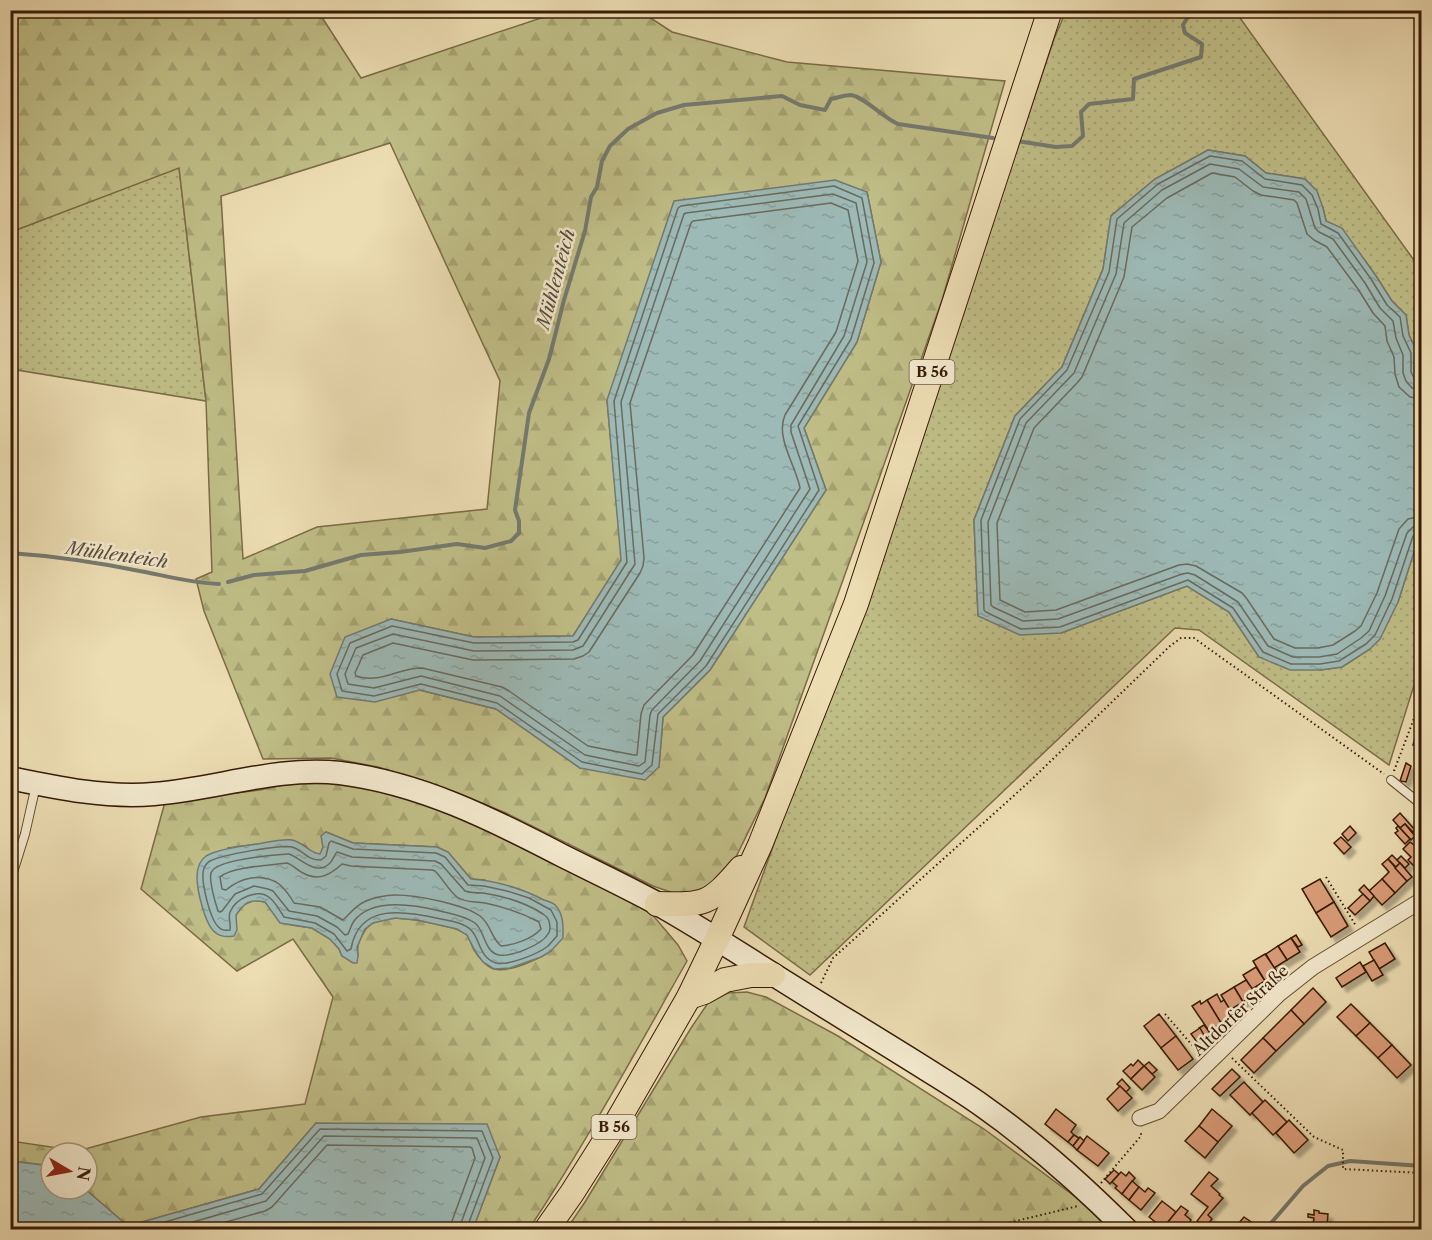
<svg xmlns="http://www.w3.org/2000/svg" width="1432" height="1240" font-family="'Libre Caslon Text',serif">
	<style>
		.grass { fill: url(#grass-dots); stroke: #7c6c46; stroke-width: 1.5 }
		.forest { fill: url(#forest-firs); stroke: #7c6c46; stroke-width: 1.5; fill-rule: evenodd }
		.water { fill: url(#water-ripples); stroke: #747a70; stroke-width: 1.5 }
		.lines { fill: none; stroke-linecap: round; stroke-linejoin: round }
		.shore { stroke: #6a6a5e; stroke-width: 1.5 }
		.stream { stroke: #747a70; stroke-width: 4 }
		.building { fill: #da9c79; stroke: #371b05; stroke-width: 1.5; filter: url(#shadow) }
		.service-casing { stroke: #644c30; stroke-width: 10 }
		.minor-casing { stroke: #644c30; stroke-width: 17 }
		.secondary-casing { stroke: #371b05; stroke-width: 25 }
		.primary-casing { stroke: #371b05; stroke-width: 26 }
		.path { stroke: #371b05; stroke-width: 2; stroke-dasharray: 1.5 3; stroke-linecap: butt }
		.service { stroke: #f3e9ce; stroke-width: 8 }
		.minor { stroke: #f3e9ce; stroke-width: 15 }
		.secondary { stroke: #f3e9ce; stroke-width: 22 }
		.primary { stroke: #edddb3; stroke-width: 24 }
		.labels { text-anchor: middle; stroke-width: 5; stroke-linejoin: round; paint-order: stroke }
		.shield { fill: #f3e9ce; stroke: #6f5941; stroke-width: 1.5 }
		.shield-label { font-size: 15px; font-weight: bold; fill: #371b05 }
		.street-label { font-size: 16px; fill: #371b05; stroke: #f3e9ce }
		.water-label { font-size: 18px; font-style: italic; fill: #564b3a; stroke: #f3e9ce }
	</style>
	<defs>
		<pattern id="grass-dots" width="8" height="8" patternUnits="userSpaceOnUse" patternTransform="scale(1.5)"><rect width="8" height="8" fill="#c0be87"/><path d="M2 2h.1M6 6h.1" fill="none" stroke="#a6a373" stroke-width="1.8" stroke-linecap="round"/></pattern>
		<pattern id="forest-firs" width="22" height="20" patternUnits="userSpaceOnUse" patternTransform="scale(1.5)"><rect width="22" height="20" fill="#c0be87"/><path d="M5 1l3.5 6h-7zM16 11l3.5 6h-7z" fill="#a6a373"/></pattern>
		<pattern id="water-ripples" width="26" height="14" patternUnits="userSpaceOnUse" patternTransform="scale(1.5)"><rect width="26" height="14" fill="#9dbab7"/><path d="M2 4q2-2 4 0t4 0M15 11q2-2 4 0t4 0" fill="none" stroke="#889f9c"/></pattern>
		<filter id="shadow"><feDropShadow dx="5" dy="5" stdDeviation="1.5" flood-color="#0004"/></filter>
	</defs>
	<rect width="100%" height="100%" fill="#edddb3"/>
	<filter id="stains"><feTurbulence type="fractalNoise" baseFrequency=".00333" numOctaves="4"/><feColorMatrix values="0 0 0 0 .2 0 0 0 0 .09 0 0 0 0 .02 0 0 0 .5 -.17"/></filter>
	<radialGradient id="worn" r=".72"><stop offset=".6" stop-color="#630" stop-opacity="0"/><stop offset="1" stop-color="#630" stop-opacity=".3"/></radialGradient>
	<!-- grass -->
	<g class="grass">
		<path d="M 1066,11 L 1235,11 L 1421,270 L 1421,382 L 1417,371 L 1417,352 L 1409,335 L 1406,315 L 1392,301 L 1376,276 L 1363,258 L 1326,221 L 1323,208 L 1305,179 L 1266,173 L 1245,156 L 1208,150 L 1155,179 L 1111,216 L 1103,269 L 1062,367 L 1015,416 L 974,520 L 978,615 L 1061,633 L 1187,586 L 1229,612 L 1259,657 L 1320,670 L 1342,667 L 1370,649 L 1398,602 L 1421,530 L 1421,663 L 1389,765 L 1199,630 L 1175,628 L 810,975 L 744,927 L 922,433 L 1054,39 Z"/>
		<path d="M 179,167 L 206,401 L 11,369 L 11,232 Z"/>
	</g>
	<!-- forest -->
	<g class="forest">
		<path d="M 11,11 L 318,11 L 361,78 L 562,11 L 640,11 L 672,32 L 787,62 L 1005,81 L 942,300 L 863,524 L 765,798 L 730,869 L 708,892 L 679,895 L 653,886 L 506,813 L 431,783 L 378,767 L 331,758 L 263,759 L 204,611 L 196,579 L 212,572 L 206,401 L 179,168 L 11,232 ZM 390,143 L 500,381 L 487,509 L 317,527 L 243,559 L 221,196 ZM 867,192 L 881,262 L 857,342 L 804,428 L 826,490 L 710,670 L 663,717 L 659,767 L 580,768 L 496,709 L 420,690 L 391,619 L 474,637 L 573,636 L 622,560 L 607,400 Z"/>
		<path d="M 315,778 L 356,782 L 474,817 L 651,913 L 678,945 L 687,961 C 636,1051 586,1143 529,1229 L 473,1229 L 500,1157 L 316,1123 L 259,1189 L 128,1226 L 85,1189 L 87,1189 L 87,1153 L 51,1153 L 51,1166 L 11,1161 L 11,1141 L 78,1151 L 201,1117 L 305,1104 L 333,997 L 293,939 L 237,971 L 141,889 L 165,802 L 260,790 ZM 326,832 L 353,843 L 437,847 L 448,852 L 471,879 L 485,880 L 551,951 C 539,959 509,973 494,969 C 487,967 478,957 474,950 C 471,945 470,937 466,934 C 459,928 448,927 440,925 C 419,920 374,909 363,934 C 358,943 357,946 358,956 L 342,956 L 339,949 L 330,939 L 312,928 L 292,925 L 273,911 L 265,902 L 255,900 L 243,905 L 236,915 L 228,848 L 291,840 L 305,846 L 314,854 L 321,854 L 323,847 L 322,836 Z"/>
		<path d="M 747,992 L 766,997 L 838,1036 L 984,1129 L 1085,1204 L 1109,1229 L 566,1230 L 585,1202 L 691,1028 L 708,1003 L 728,993 Z"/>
	</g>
	<!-- water -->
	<g class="water">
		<path d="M 1208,150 L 1245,156 L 1266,173 L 1305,179 L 1317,191 L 1323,208 L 1326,221 L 1342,228 L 1376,276 L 1392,301 L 1406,315 L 1409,335 L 1417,352 L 1417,371 L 1422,382 L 1421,530 L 1398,602 L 1380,639 L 1370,649 L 1342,667 L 1320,670 L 1290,670 L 1259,657 L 1229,612 L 1187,586 L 1061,633 L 1020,635 L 978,616 L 974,520 L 1015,416 L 1062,367 L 1103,269 L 1111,216 L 1155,179 Z"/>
		<path d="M 835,180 L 867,192 L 881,262 L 857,342 L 804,428 L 826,490 L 710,670 L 663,717 L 659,767 L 645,780 L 580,768 L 496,709 L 420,690 L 375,702 L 337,697 L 330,674 L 345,637 L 391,619 L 474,637 L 573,636 L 621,560 L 607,400 L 674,201 Z"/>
		<path d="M 326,832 L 353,843 L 437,847 L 448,852 L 471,879 C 496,881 521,888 544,900 C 547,901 554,903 556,906 C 564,915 563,927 563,938 L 551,951 L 541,957 L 510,968 L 494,969 L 483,962 L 475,951 L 467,935 L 457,929 L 417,920 L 395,918 L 373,923 L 365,929 L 357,947 L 358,956 L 357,963 L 353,963 L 342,956 L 339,949 L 330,939 L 312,928 L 280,923 L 265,902 C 249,899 245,902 236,915 L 237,930 L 234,936 C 228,937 221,937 216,933 C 205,926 197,890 197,877 C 197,870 199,861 206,856 C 218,849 237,847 250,845 C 260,844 283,838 292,840 C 303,842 309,853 320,854 L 323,847 L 321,836 Z"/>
		<path d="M 316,1123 L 487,1124 L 500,1157 L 473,1229 L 11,1229 L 11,1161 L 51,1166 L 51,1189 L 85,1189 L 128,1226 L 259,1189 Z"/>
	</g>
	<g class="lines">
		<!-- shore -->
		<g class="shore">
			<path d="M 834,186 L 862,198 L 874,263 L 851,339 L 798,426 L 819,490 L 706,666 L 658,714 L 652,765 L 642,774 L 582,762 L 497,703 L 421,684 L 374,696 L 342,691 L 337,674 L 350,643 L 392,626 L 474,643 L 573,642 L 578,640 L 627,562 L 614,401 L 678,208 L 681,206 Z"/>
			<path d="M 833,194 L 856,203 L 867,262 L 844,336 L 791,425 L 791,432 L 810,489 L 700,661 L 652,710 L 650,715 L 645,762 L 639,766 L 585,755 L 500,696 L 421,676 L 374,688 L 348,684 L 345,674 L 356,648 L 393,634 L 474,651 L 573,650 L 583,646 L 635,564 L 621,402 L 684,214 L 686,213 Z"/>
			<path d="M 831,203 L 848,210 L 858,261 L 836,332 L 785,415 C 775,437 796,466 800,488 L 693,655 L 644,705 L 641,714 L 637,755 L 634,755 L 588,746 L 509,691 L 502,687 L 422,668 C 397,668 382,684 356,676 L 355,673 L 363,655 L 393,643 L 473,660 L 574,659 L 583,656 L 589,652 L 640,573 L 643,566 L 644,558 L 630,403 L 691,223 L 693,221 Z"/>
			<path d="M 1422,382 L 1415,380 L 1411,372 L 1411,353 L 1403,336 L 1400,317 L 1387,305 L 1371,279 L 1338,233 L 1321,224 L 1318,209 L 1312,195 L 1302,185 L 1265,179 L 1242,161 L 1210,156 L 1158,184 L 1117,219 L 1109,272 L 1067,370 L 1020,419 L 981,520 L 984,610 L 986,612 L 1021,629 L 1060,627 L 1188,580 L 1233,608 L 1263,652 L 1291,664 L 1320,664 L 1339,661 L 1366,644 L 1375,635 L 1392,599 L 1413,536 L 1417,533 L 1422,532"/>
			<path d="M 1422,390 L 1412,388 L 1406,381 L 1403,373 L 1403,355 L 1396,338 L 1393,321 L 1380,308 L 1365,283 L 1333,239 L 1319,232 L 1315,228 L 1306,199 L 1299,192 L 1263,187 L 1239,169 L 1210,164 L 1162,190 L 1124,223 L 1116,274 L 1074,373 L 1026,423 L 988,522 L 991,605 L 993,607 L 1023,621 L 1058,619 L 1182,574 L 1188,573 L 1195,575 L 1238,602 L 1268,646 L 1293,657 L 1319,657 L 1337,654 L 1361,638 L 1369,631 L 1385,596 L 1407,533 L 1413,527 L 1422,525"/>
			<path d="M 1422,399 L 1410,397 L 1399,387 L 1395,374 L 1394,357 L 1387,341 L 1385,326 L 1373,313 L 1358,289 L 1327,247 L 1314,240 L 1307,234 L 1297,203 L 1294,200 L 1261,195 L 1253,191 L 1235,177 L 1212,173 L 1167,198 L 1132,227 L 1124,277 L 1082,377 L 1077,383 L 1034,428 L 997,523 L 1000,600 L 1025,612 L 1056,610 L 1179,565 L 1187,564 L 1196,566 L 1242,593 L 1247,599 L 1274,639 L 1295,648 L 1318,648 L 1333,645 L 1355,631 L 1361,626 L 1377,593 L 1399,529 L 1408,519 L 1422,516"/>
			<path d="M 331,841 L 353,849 L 436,853 L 445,857 L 468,885 L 484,886 L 507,891 L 529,898 L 551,910 L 557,922 L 557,936 C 554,939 551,943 548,946 C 538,954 508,966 496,963 C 479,958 480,938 471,930 C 464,923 451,921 441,919 C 406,911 359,902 351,949 L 347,951 L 334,934 L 315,923 L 284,917 C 280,911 276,903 270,898 C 258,888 236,898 230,912 C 228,917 231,925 230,930 C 226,930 224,931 221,929 C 210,923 200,879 204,868 C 205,866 208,862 210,861 C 221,855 282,844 292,847 C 305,851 306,860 321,860 L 326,856 L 329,843 Z"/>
			<path d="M 337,852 L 352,857 L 435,861 L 441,864 L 465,891 C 471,893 477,893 483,893 C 503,896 526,903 543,914 C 547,917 547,917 549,921 C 550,926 551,930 548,934 C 542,945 511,957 499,955 C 484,952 485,931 475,923 C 465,916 452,914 440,911 C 416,905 372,897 354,921 C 351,925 350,930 348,934 L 345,935 L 337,927 L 317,916 L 289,911 L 273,891 L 268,889 L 254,886 L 235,894 L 222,911 L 220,912 L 218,911 C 215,902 209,881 211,873 C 215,859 275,855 289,854 C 301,858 315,876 329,864 C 333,861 334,855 337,852 Z"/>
			<path d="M 287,863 C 293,865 297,870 303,873 C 319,882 331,874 342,864 L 351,866 L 432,870 L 435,871 C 443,879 449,891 457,897 C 465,903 475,901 485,903 C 504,907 522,913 539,922 L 541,929 C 532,939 514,945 501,946 C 491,938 491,924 480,916 C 463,904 417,895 395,895 C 386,895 372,898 364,902 C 355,906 349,915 343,920 L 320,907 L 294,903 C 290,896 285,889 279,884 C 262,872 240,878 226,890 L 222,889 L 220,877 C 230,867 271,865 287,863 Z"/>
			<path d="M 137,1230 L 262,1194 L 320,1129 L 482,1131 L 493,1158 L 468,1225 L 468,1230"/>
			<path d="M 165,1230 L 266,1201 L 324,1136 L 477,1138 L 485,1158 L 461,1223 L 460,1230"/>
			<path d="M 198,1230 L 265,1211 L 272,1207 L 327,1145 L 470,1147 L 472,1148 L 475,1158 L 452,1221 L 451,1230"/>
		</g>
		<!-- stream -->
		<g class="stream">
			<path d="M 1017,141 L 1056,147 L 1072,146 L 1083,136 L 1081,112 L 1089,104 L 1133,99 L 1134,79 L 1201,57 L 1202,44 L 1185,33 L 1183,25 L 1192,10"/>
			<path d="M 10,553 C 55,556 101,563 145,572 C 170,577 194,583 219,584"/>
			<path d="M 228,582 L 254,575 L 305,571 L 361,555 L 400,552 L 457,544 L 485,548 L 511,541 L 519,533 L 519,521 L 515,510 L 529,413 L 549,359 L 564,300 L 585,231 L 591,197 L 597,187 L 602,161 L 610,146 L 628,129 L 657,113 L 684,105 L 782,96 L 800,105 L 825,110 L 831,99 C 837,98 845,95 851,95 C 864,97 884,118 898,124 L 993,138"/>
			<path d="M 1265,1230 L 1303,1186 L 1328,1166 L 1350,1161 L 1422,1166"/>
		</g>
	</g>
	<!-- building -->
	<g class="building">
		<path d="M 1415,738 L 1422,740 L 1422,748 L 1413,745 Z"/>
		<path d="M 1406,763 L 1411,766 L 1406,782 L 1400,781 Z"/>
		<path d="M 1400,813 L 1415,830 L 1413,832 L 1405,824 L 1400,828 L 1393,820 Z"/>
		<path d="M 1405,824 L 1415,836 L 1411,840 L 1400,828 Z"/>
		<path d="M 1350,826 L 1356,833 L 1348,841 L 1342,834 Z"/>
		<path d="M 1398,826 L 1410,839 L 1405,844 L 1395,833 L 1398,831 L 1396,828 Z"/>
		<path d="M 1341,837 L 1351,847 L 1344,854 L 1334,843 Z"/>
		<path d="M 1410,842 L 1422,851 L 1422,868 L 1419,871 L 1408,860 L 1411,857 L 1403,849 Z"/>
		<path d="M 1392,855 L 1400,863 L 1396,867 L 1388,859 Z"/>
		<path d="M 1401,856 L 1409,864 L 1405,868 L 1397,860 Z"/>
		<path d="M 1388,859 L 1407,881 L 1395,893 L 1382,879 L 1389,872 L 1382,864 Z"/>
		<path d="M 1400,863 L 1412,877 L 1407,881 L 1395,868 Z"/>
		<path d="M 1320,879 L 1334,902 L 1316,913 L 1302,889 Z"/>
		<path d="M 1382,879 L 1395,893 L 1382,905 L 1369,891 Z"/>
		<path d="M 1364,885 L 1374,896 L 1370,901 L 1359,890 Z"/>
		<path d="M 1363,894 L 1370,901 L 1355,915 L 1348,908 Z"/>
		<path d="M 1334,902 L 1348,926 L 1331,937 L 1316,913 Z"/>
		<path d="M 1296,935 L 1302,945 L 1298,947 L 1291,938 Z"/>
		<path d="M 1291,938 L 1300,952 L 1287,960 L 1278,946 Z"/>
		<path d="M 1385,943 L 1395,959 L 1379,969 L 1369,952 Z"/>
		<path d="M 1278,946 L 1287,960 L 1274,968 L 1266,954 Z"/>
		<path d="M 1265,954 L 1278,973 L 1265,981 L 1253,961 Z"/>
		<path d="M 1374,960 L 1383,975 L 1372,981 L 1363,966 Z"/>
		<path d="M 1360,962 L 1366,972 L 1342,987 L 1336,978 Z"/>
		<path d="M 1256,967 L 1265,981 L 1252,989 L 1243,975 Z"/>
		<path d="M 1246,980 L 1256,994 L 1243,1002 L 1234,987 Z"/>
		<path d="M 1234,987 L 1243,1002 L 1230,1010 L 1221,995 Z"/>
		<path d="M 1313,988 L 1326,1002 L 1304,1024 L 1291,1010 Z"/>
		<path d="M 1217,994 L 1221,1002 L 1224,1000 L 1234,1016 L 1221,1023 L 1207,1000 Z"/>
		<path d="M 1207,1000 L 1221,1023 L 1209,1031 L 1192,1006 L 1200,1001 L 1201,1004 Z"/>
		<path d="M 1351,1004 L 1370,1023 L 1356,1036 L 1337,1017 Z"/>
		<path d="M 1291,1010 L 1304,1024 L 1276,1051 L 1263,1038 Z"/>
		<path d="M 1159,1014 L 1176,1036 L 1161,1048 L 1144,1026 Z"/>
		<path d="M 1370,1023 L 1392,1045 L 1378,1058 L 1356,1036 Z"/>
		<path d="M 1204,1025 L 1210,1033 L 1205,1037 L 1199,1028 Z"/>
		<path d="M 1200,1028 L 1205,1037 L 1197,1042 L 1191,1034 Z"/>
		<path d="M 1176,1036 L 1193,1059 L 1178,1070 L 1161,1048 Z"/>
		<path d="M 1263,1038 L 1276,1051 L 1254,1073 L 1241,1060 Z"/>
		<path d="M 1392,1045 L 1411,1065 L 1397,1078 L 1378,1058 Z"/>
		<path d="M 1138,1060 L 1144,1066 L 1131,1079 L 1123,1071 L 1131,1064 L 1133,1066 Z"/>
		<path d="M 1149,1062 L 1157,1070 L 1152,1074 L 1144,1066 Z"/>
		<path d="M 1144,1066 L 1155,1077 L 1142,1090 L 1131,1079 Z"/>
		<path d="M 1232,1069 L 1240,1077 L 1220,1096 L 1212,1089 Z"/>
		<path d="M 1122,1079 L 1130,1088 L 1126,1092 L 1117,1084 Z"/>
		<path d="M 1244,1082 L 1263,1102 L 1250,1115 L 1230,1095 Z"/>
		<path d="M 1120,1086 L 1132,1098 L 1118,1111 L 1107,1099 Z"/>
		<path d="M 1265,1100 L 1287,1122 L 1273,1135 L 1252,1113 Z"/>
		<path d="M 1056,1109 L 1076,1125 L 1071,1132 L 1074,1135 L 1068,1142 L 1045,1124 Z"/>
		<path d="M 1212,1109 L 1232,1126 L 1218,1142 L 1199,1126 Z"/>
		<path d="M 1289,1120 L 1308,1140 L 1294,1153 L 1276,1133 Z"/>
		<path d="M 1199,1126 L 1218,1142 L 1205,1158 L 1185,1141 Z"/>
		<path d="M 1074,1135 L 1079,1138 L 1073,1146 L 1068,1142 Z"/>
		<path d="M 1087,1136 L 1109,1153 L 1098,1166 L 1077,1150 Z"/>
		<path d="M 1080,1137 L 1084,1141 L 1077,1150 L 1073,1146 Z"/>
		<path d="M 1114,1170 L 1119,1174 L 1110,1184 L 1105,1179 Z"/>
		<path d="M 1121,1172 L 1126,1176 L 1129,1172 L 1135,1178 L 1122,1194 L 1115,1188 L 1117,1186 L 1112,1182 Z"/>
		<path d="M 1209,1172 L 1218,1179 L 1211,1186 L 1220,1194 L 1219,1195 L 1223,1198 L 1208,1215 L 1212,1219 L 1205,1227 L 1197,1221 L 1208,1207 L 1191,1194 Z"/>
		<path d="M 1132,1181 L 1139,1187 L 1129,1200 L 1122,1194 Z"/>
		<path d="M 1139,1187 L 1145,1192 L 1148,1188 L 1155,1193 L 1141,1210 L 1129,1200 Z"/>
		<path d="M 1162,1201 L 1176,1212 L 1163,1228 L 1149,1217 Z"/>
		<path d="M 1181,1206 L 1188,1211 L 1185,1215 L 1191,1220 L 1184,1230 L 1164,1230 L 1163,1228 Z"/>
		<path d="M 1314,1210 L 1319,1211 L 1319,1213 L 1328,1214 L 1327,1226 L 1313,1225 L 1314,1218 L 1308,1217 L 1308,1214 L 1314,1215 Z"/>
		<path d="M 1244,1217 L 1254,1224 L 1249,1230 L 1233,1230 Z"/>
	</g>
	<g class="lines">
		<defs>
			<g id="service">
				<path d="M 1391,780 L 1422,805"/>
				<path d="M 10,882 L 25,834 L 36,785"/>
			</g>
			<path id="minor" d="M 1140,1118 L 1159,1111 L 1280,993 L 1313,967 L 1422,900"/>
			<path id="secondary" d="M 10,778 C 58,788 105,798 154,794 C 217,789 277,766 340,773 C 420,783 492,819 563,856 C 595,872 627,887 658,904 C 697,926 734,950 771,973 C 826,1008 882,1041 937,1076 C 953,1086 969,1096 984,1107 C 1035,1143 1082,1185 1127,1230"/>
			<g id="primary">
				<path d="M 657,904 C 706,905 709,905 741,868"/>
				<path d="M 689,997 L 704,992 L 725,980 L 751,975 L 773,975"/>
				<path d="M 546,1230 L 572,1193 L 617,1122 L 689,997 L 717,939 L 760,845 L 856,604 L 1050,10"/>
			</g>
		</defs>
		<!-- service casing -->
		<use href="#service" class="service-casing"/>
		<!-- minor casing -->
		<use href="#minor" class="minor-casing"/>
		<!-- secondary casing -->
		<use href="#secondary" class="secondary-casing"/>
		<!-- primary casing -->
		<use href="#primary" class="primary-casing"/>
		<!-- path -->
		<g class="path">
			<path d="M 1394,771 L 1413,721 L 1422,693"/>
			<path d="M 1326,877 L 1356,926"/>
			<path d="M 821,983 L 833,958 L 1029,782 L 1170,646 L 1181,638 L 1194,638 L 1384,774"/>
			<path d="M 1165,1014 L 1199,1053"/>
			<path d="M 1232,1058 L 1314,1137 L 1343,1150 L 1343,1169 L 1422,1173"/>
			<path d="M 1101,1183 L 1141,1136 L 1141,1131"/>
			<path d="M 979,1230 L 1078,1206"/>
		</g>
		<!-- service -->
		<use href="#service" class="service"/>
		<!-- minor -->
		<use href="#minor" class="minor"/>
		<!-- secondary -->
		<use href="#secondary" class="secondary"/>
		<!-- primary -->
		<use href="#primary" class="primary"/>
	</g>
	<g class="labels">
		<!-- shield labels -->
		<g class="shield">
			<rect x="909.5" y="360" width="45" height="24" rx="4.5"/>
			<rect x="591.5" y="1115" width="45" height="24" rx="4.5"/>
		</g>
		<g class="shield-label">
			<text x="932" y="377">B 56</text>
			<text x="614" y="1132">B 56</text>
		</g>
		<!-- street labels -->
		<g class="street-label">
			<text transform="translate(1240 1010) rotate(-43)" y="6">Altdorfer Straße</text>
		</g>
		<!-- water labels -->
		<g class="water-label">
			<text transform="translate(556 279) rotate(-75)" y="6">Mühlenteich</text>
			<text transform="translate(117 555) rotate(8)" y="6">Mühlenteich</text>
		</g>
	</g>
	<!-- margin -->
	<rect width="1432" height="1240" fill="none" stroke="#edddb3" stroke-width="36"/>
	<rect x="12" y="12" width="1408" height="1216" fill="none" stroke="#371b05" stroke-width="3"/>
	<rect x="18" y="18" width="1396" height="1204" fill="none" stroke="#371b05" stroke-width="1.5"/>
	<!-- north arrow -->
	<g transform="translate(69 1171) rotate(100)"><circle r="28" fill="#f3e9ce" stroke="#a8977e" stroke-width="1.5"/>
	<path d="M0-4.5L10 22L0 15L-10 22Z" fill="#8f2418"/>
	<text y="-9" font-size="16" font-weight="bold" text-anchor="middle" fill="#371b05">N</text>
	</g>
	<rect width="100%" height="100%" filter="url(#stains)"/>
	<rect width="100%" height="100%" fill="url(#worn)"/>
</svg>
